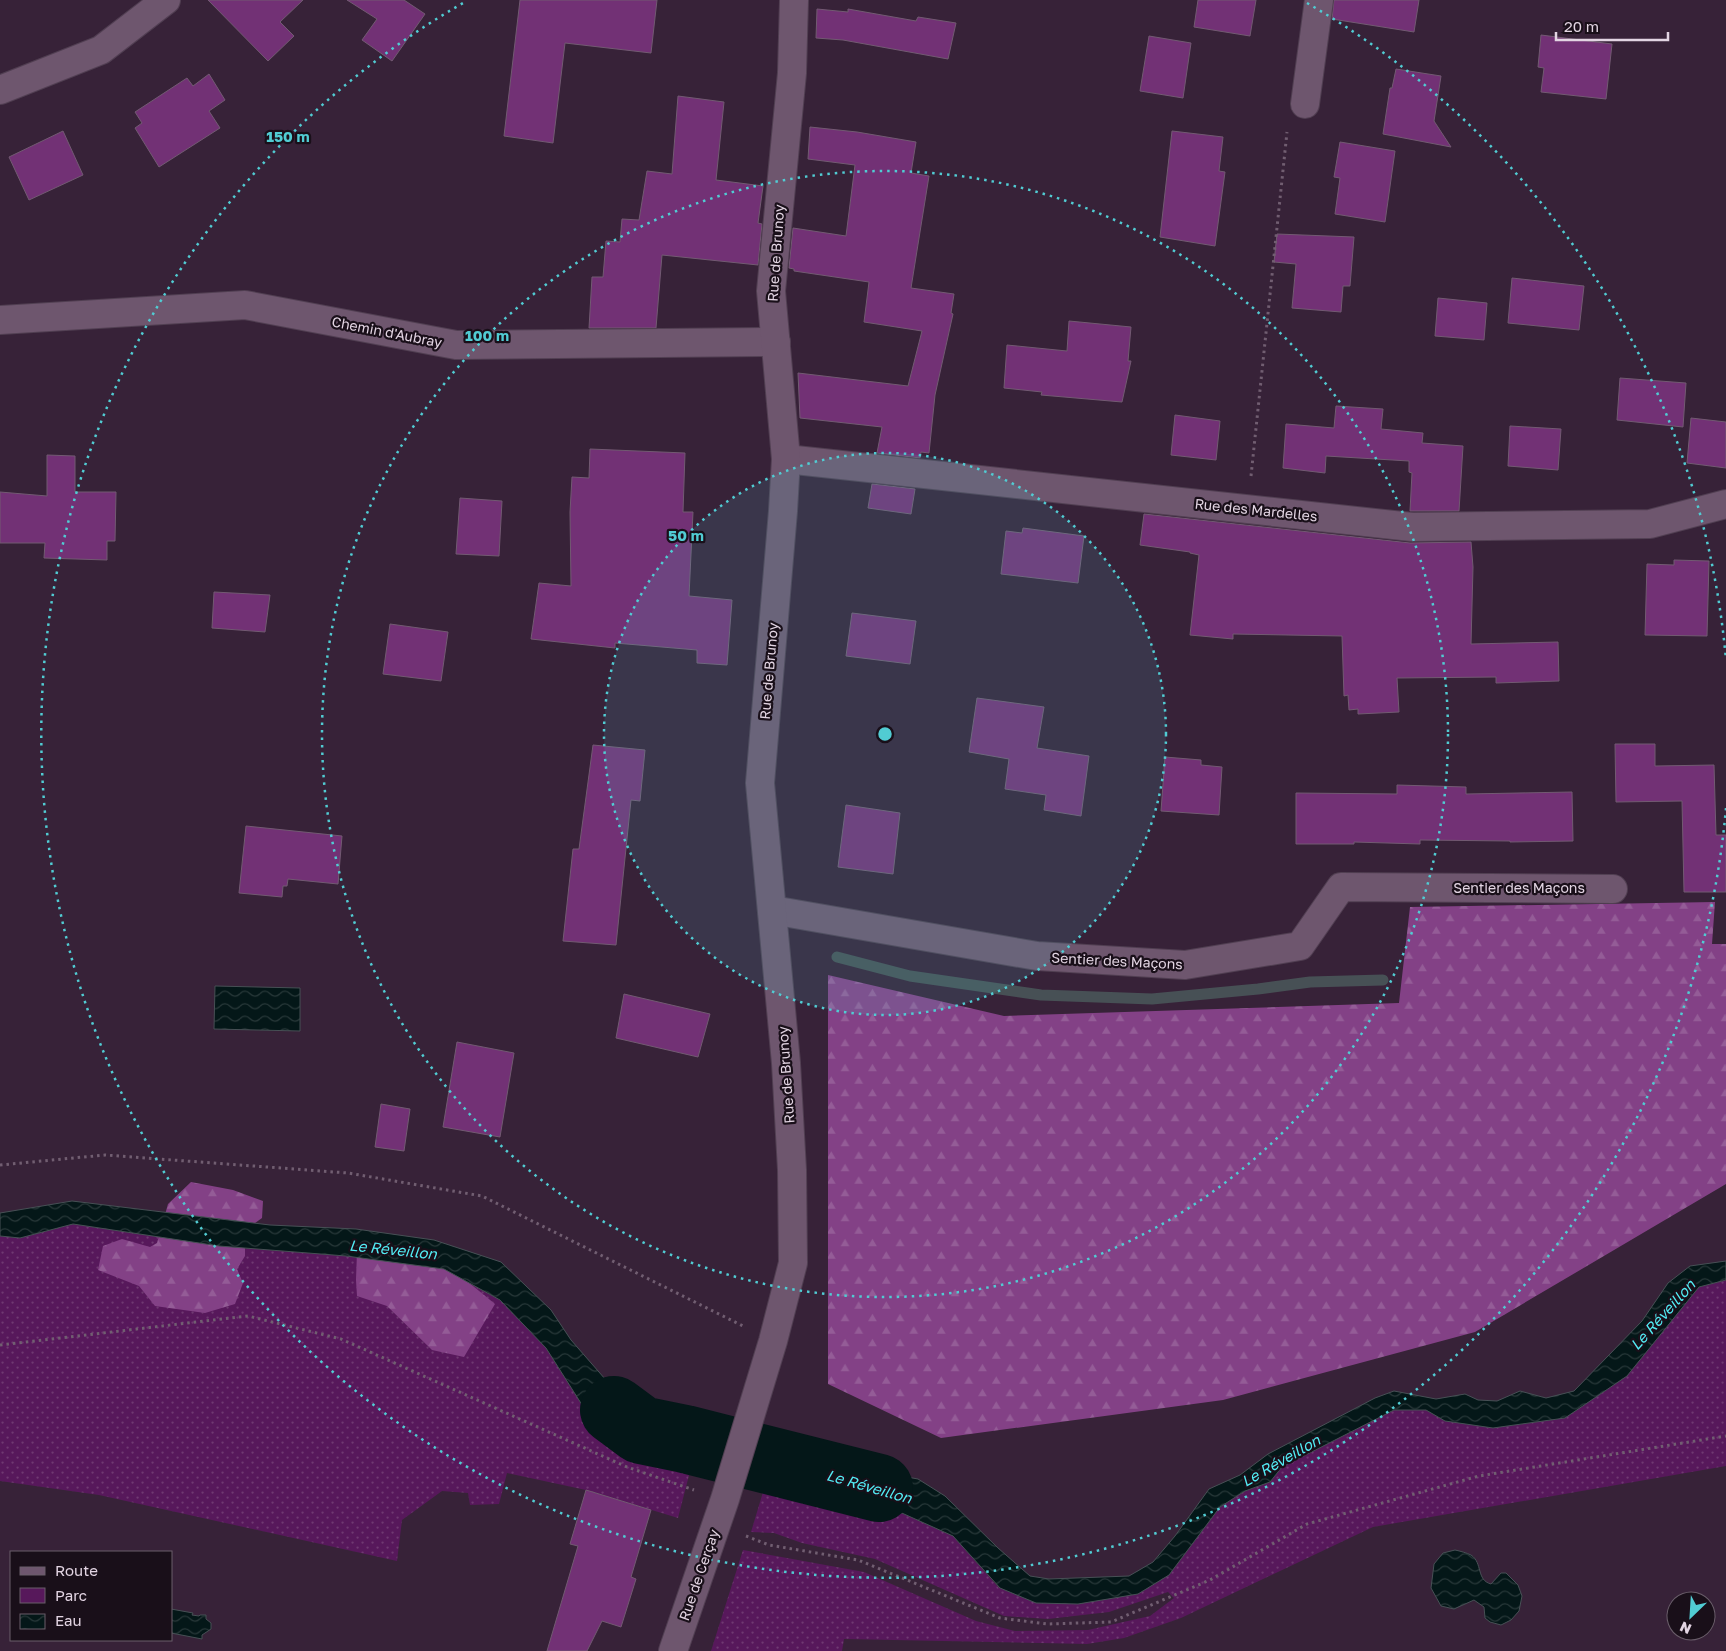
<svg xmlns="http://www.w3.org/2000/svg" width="1726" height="1651" font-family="'Golos Text',sans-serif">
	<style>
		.green { fill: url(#green-dots) }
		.forest { fill: url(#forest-firs) }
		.water { fill: url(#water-waves); stroke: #475055 }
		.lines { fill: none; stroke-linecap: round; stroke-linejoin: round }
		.stream { stroke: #475055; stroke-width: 11 }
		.river { stroke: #041718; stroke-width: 68 }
		.building { fill: #723175; stroke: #725a72 }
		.minor-casing { stroke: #513f52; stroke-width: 30 }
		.tertiary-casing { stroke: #513f52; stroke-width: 30 }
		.path { stroke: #715e71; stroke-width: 3; stroke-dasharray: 2.5 4; stroke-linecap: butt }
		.minor { stroke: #6e566e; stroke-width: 28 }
		.tertiary { stroke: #6e566e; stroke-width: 28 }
		.ring { fill: none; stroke: #51ccd3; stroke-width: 2.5; stroke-dasharray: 2.5 5 }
		.labels { text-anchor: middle; stroke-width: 4.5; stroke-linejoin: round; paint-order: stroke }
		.street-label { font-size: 14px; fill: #e3d5e3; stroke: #190f19 }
		.water-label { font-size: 15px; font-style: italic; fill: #52ecf4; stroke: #190f19 }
		.centre { fill: #51ccd3; stroke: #190f19; stroke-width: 2.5 }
		.ring-label { font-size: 15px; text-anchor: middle; font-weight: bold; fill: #51ccd3; stroke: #190f19; stroke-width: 4.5; stroke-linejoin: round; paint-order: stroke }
	</style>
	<defs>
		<pattern id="green-dots" width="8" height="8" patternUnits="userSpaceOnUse" patternTransform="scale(1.25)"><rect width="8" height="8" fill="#57185b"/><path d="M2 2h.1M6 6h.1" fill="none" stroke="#6f3972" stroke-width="1.8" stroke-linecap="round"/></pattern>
		<pattern id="forest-firs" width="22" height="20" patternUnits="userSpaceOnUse" patternTransform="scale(1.25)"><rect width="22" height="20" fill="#834186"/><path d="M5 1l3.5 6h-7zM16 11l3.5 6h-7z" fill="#945c97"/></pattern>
		<pattern id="water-waves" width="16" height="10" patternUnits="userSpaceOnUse" patternTransform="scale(1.25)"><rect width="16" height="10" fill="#041718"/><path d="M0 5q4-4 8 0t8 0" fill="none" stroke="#283839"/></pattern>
	</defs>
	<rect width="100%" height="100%" fill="#372238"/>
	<!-- green -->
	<g class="green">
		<path d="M 73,1224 L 219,1246 L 346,1256 L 444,1269 L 500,1300 L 546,1348 L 584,1408 L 674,1453 L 696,1448 L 678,1518 L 586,1490 L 507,1473 L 499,1504 L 470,1505 L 468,1493 L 442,1491 L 402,1520 L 397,1561 L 99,1495 L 0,1481 L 0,1236 L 20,1238 Z"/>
		<path d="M 1726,1280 L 1726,1466 L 1373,1527 L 1181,1618 L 1124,1638 L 1087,1644 L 844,1639 L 842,1651 L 711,1651 L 743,1550 L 864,1572 L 976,1621 L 1015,1631 L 1088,1630 L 1150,1616 L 1174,1598 L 1168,1592 L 1109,1612 L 1048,1619 L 1004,1616 L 875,1559 L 802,1543 L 774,1533 L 751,1532 L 766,1482 L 779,1486 L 784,1476 L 884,1505 L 953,1536 L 999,1588 L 1169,1575 L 1220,1507 L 1245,1491 L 1270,1482 L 1282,1467 L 1394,1410 L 1426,1410 L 1445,1421 L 1565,1417 L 1699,1287 Z"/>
	</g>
	<!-- forest -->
	<g class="forest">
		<path d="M 1715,902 L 1712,944 L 1726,944 L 1726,1184 L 1475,1332 L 1223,1400 L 941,1438 L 828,1384 L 828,975 L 1004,1016 L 1399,1003 L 1410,907 Z"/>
		<path d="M 191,1182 L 233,1190 L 263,1201 L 262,1218 L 245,1230 L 245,1256 L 237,1269 L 243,1283 L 235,1304 L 205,1313 L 155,1306 L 139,1286 L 98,1270 L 103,1246 L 122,1239 L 150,1247 L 157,1243 L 168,1204 Z"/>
		<path d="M 418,1241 L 495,1304 L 464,1357 L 432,1350 L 387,1306 L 357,1296 L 356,1280 L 357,1252 Z"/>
	</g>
	<!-- water -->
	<g class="water">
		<path d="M 215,986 L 300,988 L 300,1031 L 214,1029 Z"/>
		<path d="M 72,1201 L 270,1225 L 356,1229 L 434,1240 L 501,1262 L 551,1310 L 571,1340 L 633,1411 L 652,1424 L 673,1425 L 700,1434 L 696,1448 L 674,1453 L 638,1444 L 584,1408 L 546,1348 L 500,1300 L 444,1269 L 346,1256 L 219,1246 L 73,1224 L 20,1238 L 0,1236 L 0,1213 Z"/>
		<path d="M 1726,1261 L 1726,1280 L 1699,1287 L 1627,1376 L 1565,1418 L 1493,1428 L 1445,1421 L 1426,1410 L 1394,1410 L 1282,1467 L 1270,1482 L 1245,1491 L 1220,1507 L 1169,1575 L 1138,1594 L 1078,1604 L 1036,1603 L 1000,1588 L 953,1536 L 884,1505 L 784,1476 L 791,1456 L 918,1479 L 945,1496 L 998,1548 L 1030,1576 L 1049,1579 L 1129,1576 L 1153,1562 L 1175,1536 L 1209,1489 L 1240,1475 L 1268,1454 L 1375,1398 L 1394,1391 L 1436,1399 L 1465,1394 L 1478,1400 L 1497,1401 L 1520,1391 L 1546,1398 L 1574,1391 L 1642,1321 L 1668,1283 L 1690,1266 Z"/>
		<path d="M 1455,1550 C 1460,1551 1467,1553 1471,1555 C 1483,1563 1476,1580 1491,1584 L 1501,1573 L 1506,1573 L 1518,1585 L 1522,1596 L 1519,1611 L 1511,1620 L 1501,1625 L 1490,1622 L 1485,1618 L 1484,1607 L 1474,1600 L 1454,1609 L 1441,1606 L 1431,1588 L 1434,1564 L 1443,1553 Z"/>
		<path d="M 171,1609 L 193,1613 L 192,1615 L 199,1616 L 200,1615 L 206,1615 L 206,1619 L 211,1623 L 211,1629 L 202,1635 L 202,1639 L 171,1633 Z"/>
	</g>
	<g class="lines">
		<!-- stream -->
		<path class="stream" d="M 837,957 L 910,976 L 1041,995 L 1152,999 L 1258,989 L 1310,982 L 1383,980"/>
		<!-- river -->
		<path class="river" d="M 614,1410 L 641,1430 L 685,1439 L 879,1488"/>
	</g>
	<!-- building -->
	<g class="building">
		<path d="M 208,0 L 303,0 L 280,22 L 294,36 L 268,61 Z"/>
		<path d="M 347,0 L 404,0 L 425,14 L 392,61 L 362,40 L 377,19 Z"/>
		<path d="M 520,0 L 657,0 L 651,53 L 565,43 L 553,143 L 504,136 Z"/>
		<path d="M 1198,0 L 1256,0 L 1250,36 L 1194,27 Z"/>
		<path d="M 1334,0 L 1419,0 L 1414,32 L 1332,19 Z"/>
		<path d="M 817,9 L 848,12 L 848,9 L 916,21 L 918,17 L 956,23 L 948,59 L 843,40 L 816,38 Z"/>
		<path d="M 1541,35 L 1612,44 L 1606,99 L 1541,92 L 1544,68 L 1538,67 Z"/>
		<path d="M 1149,36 L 1191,43 L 1183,98 L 1140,91 Z"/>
		<path d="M 1396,69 L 1441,76 L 1434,121 L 1451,147 L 1383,134 L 1390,88 L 1392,88 Z"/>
		<path d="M 209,74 L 225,100 L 209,111 L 220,128 L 159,167 L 135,128 L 142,123 L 135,112 L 187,78 L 193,86 Z"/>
		<path d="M 678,96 L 724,102 L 716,180 L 763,186 L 758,223 L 762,224 L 758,265 L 662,255 L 656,328 L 589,328 L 592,277 L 603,277 L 606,241 L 620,242 L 622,219 L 639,220 L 647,171 L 672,174 Z"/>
		<path d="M 810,127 L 857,132 L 916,142 L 911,173 L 929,176 L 911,288 L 954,294 L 951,313 L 953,314 L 935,395 L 929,453 L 921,452 L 920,458 L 877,453 L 882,427 L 800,418 L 798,373 L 908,386 L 922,331 L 864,322 L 869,282 L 794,271 L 794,269 L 789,268 L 793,228 L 846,236 L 855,165 L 808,159 Z"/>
		<path d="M 63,131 L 83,175 L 29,200 L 9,157 Z"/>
		<path d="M 1172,131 L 1223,137 L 1219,171 L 1225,172 L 1215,246 L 1160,237 Z"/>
		<path d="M 1340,142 L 1395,151 L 1385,222 L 1335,214 L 1340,178 L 1334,177 Z"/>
		<path d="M 1277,234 L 1354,237 L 1350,286 L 1343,286 L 1341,312 L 1292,308 L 1296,264 L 1274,262 Z"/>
		<path d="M 1512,278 L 1584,286 L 1579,330 L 1508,323 Z"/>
		<path d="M 1438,298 L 1487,303 L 1484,340 L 1435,336 Z"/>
		<path d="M 1069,321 L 1131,327 L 1128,361 L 1131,361 L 1122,402 L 1041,395 L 1042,392 L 1004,388 L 1007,345 L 1067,351 Z"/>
		<path d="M 1620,378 L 1686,383 L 1683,427 L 1617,420 Z"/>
		<path d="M 1336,406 L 1383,409 L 1381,429 L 1423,433 L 1422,443 L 1463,446 L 1459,511 L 1410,511 L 1412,473 L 1409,472 L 1409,461 L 1326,456 L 1325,473 L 1283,468 L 1286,424 L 1334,428 Z"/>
		<path d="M 1175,415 L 1220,421 L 1216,460 L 1171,455 Z"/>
		<path d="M 1691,418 L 1726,422 L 1726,468 L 1687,463 Z"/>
		<path d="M 1510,426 L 1561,429 L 1558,470 L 1508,466 Z"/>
		<path d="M 590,449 L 685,453 L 683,512 L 693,512 L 689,596 L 732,600 L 727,665 L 697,663 L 697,650 L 615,643 L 615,648 L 531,639 L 539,583 L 571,586 L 570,512 L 572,477 L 589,478 Z"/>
		<path d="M 47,455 L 75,456 L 75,492 L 116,492 L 115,541 L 107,541 L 107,560 L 44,558 L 45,543 L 0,543 L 0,492 L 47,496 Z"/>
		<path d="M 872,484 L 915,489 L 911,514 L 868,508 Z"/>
		<path d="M 460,498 L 502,501 L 499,556 L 456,554 Z"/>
		<path d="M 1144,514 L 1410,543 L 1471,542 L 1473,567 L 1471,644 L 1558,642 L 1559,681 L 1496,683 L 1496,677 L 1397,678 L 1399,712 L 1358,714 L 1358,709 L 1349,710 L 1348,695 L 1344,696 L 1342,636 L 1233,634 L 1233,639 L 1190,635 L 1199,555 L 1190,553 L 1190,552 L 1140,545 Z"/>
		<path d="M 1023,528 L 1084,536 L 1078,583 L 1001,574 L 1006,531 L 1022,533 Z"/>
		<path d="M 1674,560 L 1709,561 L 1707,636 L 1645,635 L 1647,564 L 1674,565 Z"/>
		<path d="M 214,592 L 270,595 L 265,632 L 212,628 Z"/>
		<path d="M 852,613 L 916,621 L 910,664 L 846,656 Z"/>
		<path d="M 390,624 L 448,632 L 441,681 L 383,674 Z"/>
		<path d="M 977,698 L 1044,707 L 1037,748 L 1089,756 L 1081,816 L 1044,810 L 1046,795 L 1005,789 L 1009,759 L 969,752 Z"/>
		<path d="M 1615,744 L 1655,744 L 1655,766 L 1714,765 L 1716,835 L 1726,835 L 1726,892 L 1684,892 L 1682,801 L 1616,802 Z"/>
		<path d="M 593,745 L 645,750 L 640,801 L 631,800 L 616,945 L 563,941 L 573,849 L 579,849 Z"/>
		<path d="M 1165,757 L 1201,760 L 1201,765 L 1222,767 L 1219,815 L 1161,811 Z"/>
		<path d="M 1397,785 L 1466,787 L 1466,794 L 1572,792 L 1573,841 L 1510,842 L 1510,841 L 1420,840 L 1420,844 L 1354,842 L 1354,844 L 1296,844 L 1296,793 L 1397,794 Z"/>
		<path d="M 846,805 L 900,813 L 893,874 L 838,867 Z"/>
		<path d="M 246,826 L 342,836 L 338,884 L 288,879 L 287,886 L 283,886 L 282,897 L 239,893 Z"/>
		<path d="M 624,994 L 710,1014 L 698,1057 L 616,1038 Z"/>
		<path d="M 457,1042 L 514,1053 L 500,1137 L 443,1127 Z"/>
		<path d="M 381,1104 L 410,1109 L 404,1151 L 375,1147 Z"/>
		<path d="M 586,1490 L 651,1510 L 631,1577 L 636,1579 L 621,1627 L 602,1621 L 587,1651 L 547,1651 L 578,1546 L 570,1544 Z"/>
	</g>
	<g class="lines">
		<defs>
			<g id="minor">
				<path d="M 0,90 L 101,50 L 166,0"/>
				<path d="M 1305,104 L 1319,0"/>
				<path d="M 0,320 L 245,305 L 456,345 L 776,342"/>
				<path d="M 786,459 L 1412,527 L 1650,524 L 1726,504"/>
				<path d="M 772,910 L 1037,956 L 1185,965 L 1300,946 L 1341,887 L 1613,889"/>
			</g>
			<path id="tertiary" d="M 673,1651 L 725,1499 L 773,1341 L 793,1263 L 792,1170 L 786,1063 L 760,783 L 783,511 L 786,459 L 771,291 L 792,73 L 794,0"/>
		</defs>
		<!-- minor casing -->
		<use href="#minor" class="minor-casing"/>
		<!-- tertiary casing -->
		<use href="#tertiary" class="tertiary-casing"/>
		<!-- path -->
		<g class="path">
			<path d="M 1251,476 L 1287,132"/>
			<path d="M 0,1165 L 105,1155 L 348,1173 L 482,1196 L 743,1326"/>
			<path d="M 0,1345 L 248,1316 L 341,1339 L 627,1467 L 694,1490"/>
			<path d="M 746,1536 L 769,1545 L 858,1560 L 1000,1618 L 1047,1624 L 1111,1622 L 1210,1580 L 1307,1524 L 1479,1476 L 1726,1436"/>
		</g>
		<!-- minor -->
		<use href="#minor" class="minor"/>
		<!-- tertiary -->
		<use href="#tertiary" class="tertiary"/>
	</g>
	<!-- distance rings -->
	<circle cx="885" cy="734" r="281" fill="#51ccd3" fill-opacity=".12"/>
	<g class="ring">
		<circle cx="885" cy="734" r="281"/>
		<circle cx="885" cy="734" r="563"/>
		<path d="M1726 808A844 844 0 1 1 463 3M1307 3A844 844 0 0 1 1726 660"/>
	</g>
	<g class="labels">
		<!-- street labels -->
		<g class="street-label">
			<text transform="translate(776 253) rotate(-86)" y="5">Rue de Brunoy</text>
			<text transform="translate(387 332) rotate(11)" y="5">Chemin d'Aubray</text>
			<text transform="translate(1256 510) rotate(6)" y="5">Rue des Mardelles</text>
			<text transform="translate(769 671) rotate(-85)" y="5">Rue de Brunoy</text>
			<text x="1519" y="893">Sentier des Maçons</text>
			<text transform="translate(1117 961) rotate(3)" y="5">Sentier des Maçons</text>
			<text transform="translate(786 1075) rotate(-94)" y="5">Rue de Brunoy</text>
			<text transform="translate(699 1575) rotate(-71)" y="5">Rue de Cerçay</text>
		</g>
		<!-- water labels -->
		<g class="water-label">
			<text transform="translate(393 1250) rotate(6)" y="5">Le Réveillon</text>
			<text transform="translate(1663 1315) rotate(-48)" y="5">Le Réveillon</text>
			<text transform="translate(1281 1461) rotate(-30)" y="5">Le Réveillon</text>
			<text transform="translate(869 1487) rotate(16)" y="5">Le Réveillon</text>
		</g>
	</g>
	<circle cx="885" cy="734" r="8" class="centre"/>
	<g class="ring-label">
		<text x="288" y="142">150 m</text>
		<text x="487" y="341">100 m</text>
		<text x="686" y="541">50 m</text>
	</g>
	<!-- legend -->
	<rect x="10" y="1551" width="162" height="90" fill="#190f19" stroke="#6a5e6a"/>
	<rect x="20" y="1567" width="25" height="8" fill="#6e566e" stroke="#6a5e6a"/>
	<text x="55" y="1576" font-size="15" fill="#e3d5e3">Route</text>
	<rect x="20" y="1588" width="25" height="15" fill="#57185b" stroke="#6a5e6a"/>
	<text x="55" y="1601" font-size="15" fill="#e3d5e3">Parc</text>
	<rect x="20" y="1614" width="25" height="15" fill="url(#water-waves)" stroke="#6a5e6a"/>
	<text x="55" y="1626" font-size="15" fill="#e3d5e3">Eau</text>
	<!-- north arrow -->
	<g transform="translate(1691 1616) rotate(205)"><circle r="24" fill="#190f19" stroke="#6a5e6a"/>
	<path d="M0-4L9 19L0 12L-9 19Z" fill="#51ccd3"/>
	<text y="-8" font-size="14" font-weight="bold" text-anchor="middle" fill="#e3d5e3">N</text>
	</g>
	<!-- scale -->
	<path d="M1556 32v8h112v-8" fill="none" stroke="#e3d5e3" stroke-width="2.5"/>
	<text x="1564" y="32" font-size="15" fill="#e3d5e3" stroke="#190f19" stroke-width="4" paint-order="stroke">20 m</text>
</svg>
